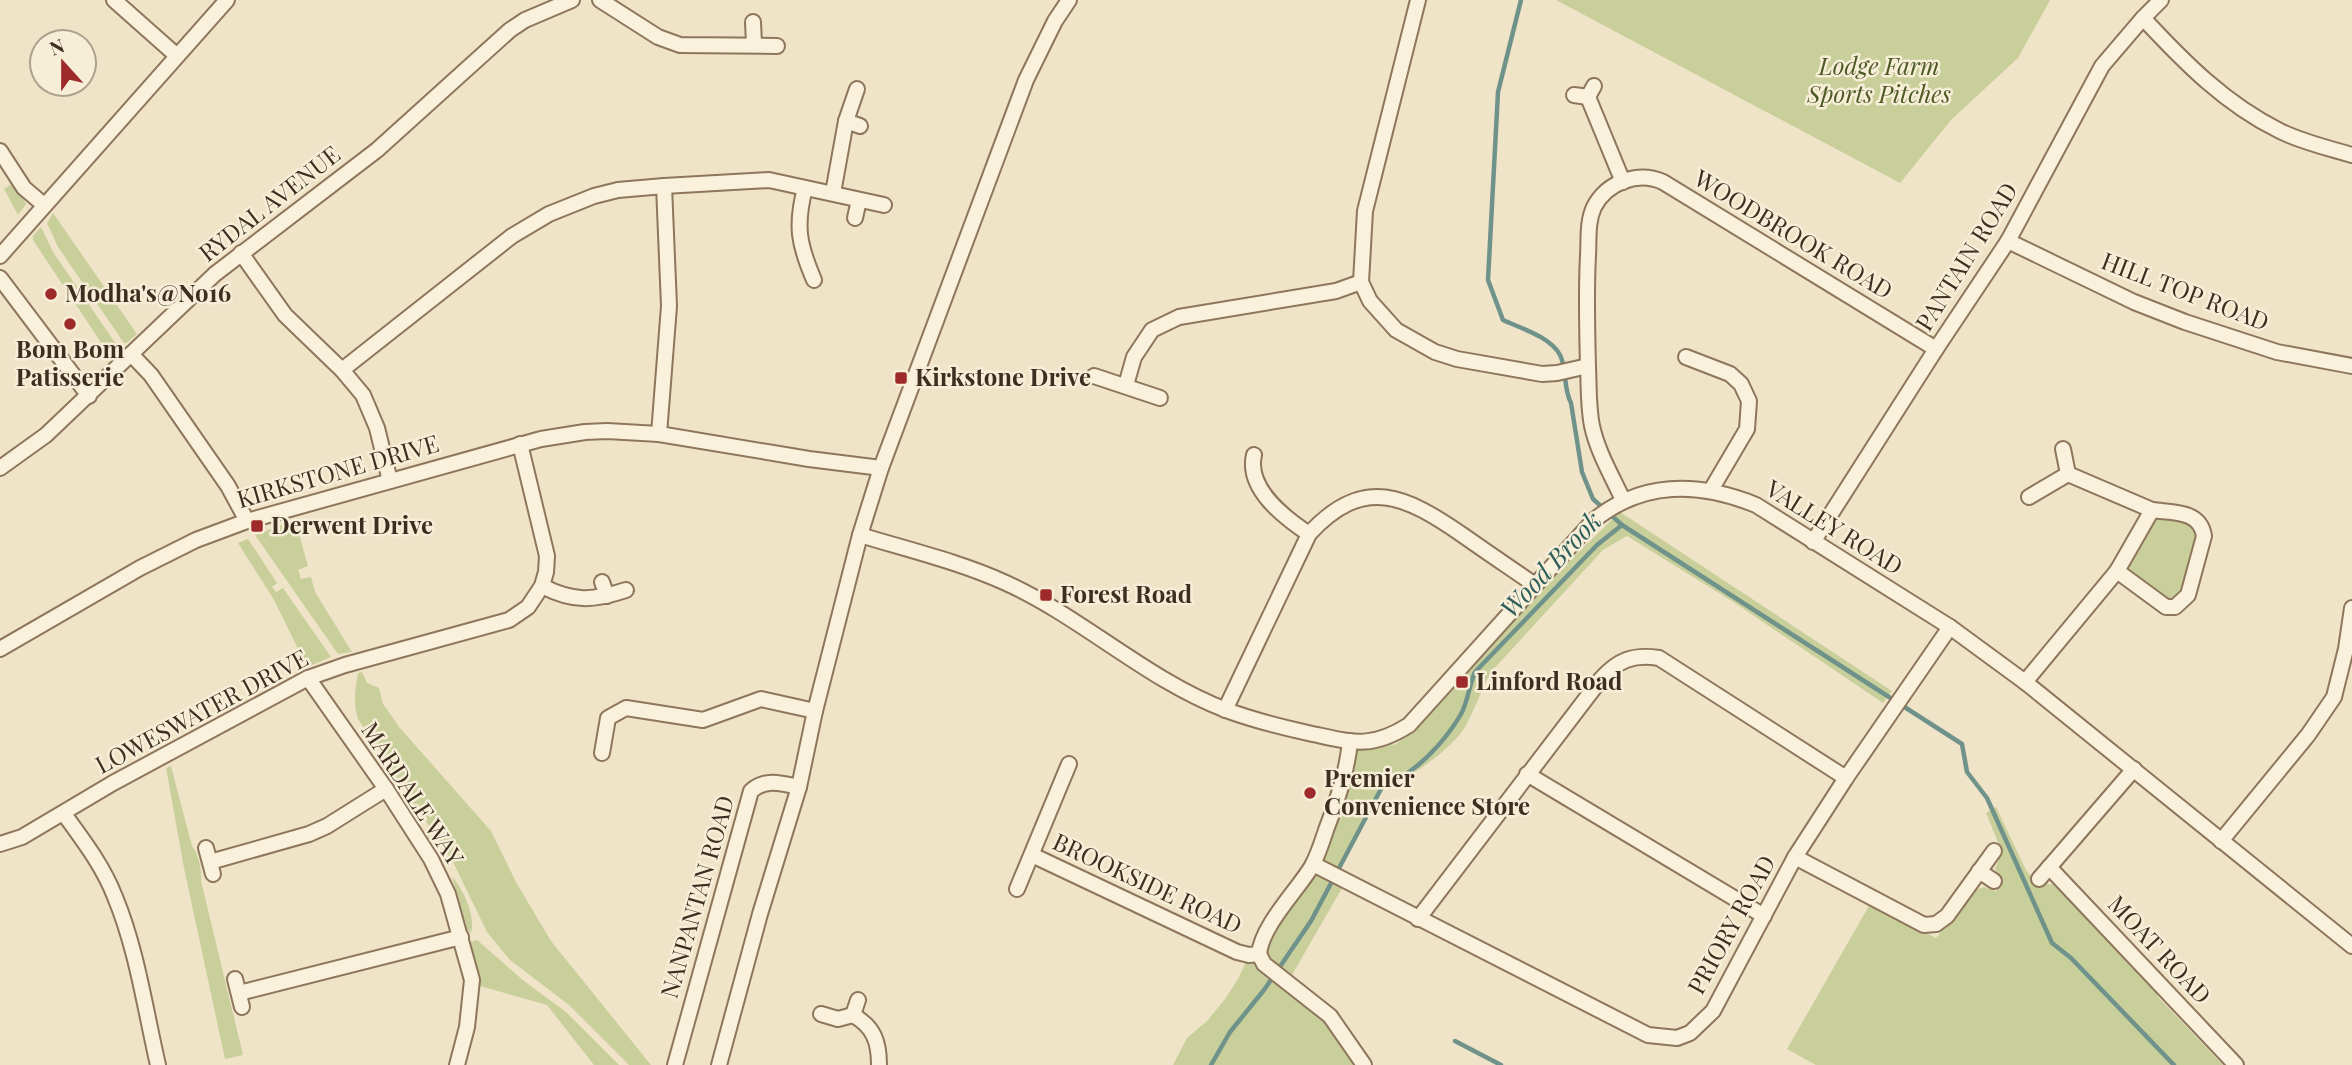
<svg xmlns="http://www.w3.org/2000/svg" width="2352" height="1065" font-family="'Playfair Display',serif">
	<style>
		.green { fill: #c9cf9b }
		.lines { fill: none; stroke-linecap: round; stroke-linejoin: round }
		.stream { stroke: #6f938a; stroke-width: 4.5 }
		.minor-casing { stroke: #8d765c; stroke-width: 18 }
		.minor { stroke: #faf1dc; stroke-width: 14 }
		.poi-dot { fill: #9e2a2b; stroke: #f7eed8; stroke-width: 2.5 }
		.labels { text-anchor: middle; stroke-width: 5; stroke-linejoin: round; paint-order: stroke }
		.park-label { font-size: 24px; font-style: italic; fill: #4d5a26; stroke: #f7eed8 }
		.street-label { font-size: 24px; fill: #3d2e20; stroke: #f7eed8 }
		.poi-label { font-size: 24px; font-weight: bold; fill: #3d2e20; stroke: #f7eed8; text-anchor: start }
		.water-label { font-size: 26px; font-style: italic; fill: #2f5d5a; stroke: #f7eed8 }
	</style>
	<rect width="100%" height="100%" fill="#f0e4c8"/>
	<!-- green -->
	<g class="green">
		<path d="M 1556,0 L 2050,0 L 2018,58 L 1951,120 L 1900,183 Z"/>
		<path d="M 14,182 L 26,204 L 18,215 L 4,189 Z"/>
		<path d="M 53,213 L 137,334 L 128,342 L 124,343 L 58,247 L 47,223 Z"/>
		<path d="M 41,227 L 53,252 L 118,347 L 119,351 L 113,356 L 110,356 L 33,240 L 33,236 Z"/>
		<path d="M 2152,510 L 2199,523 L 2192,586 L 2175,607 L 2117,571 Z"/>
		<path d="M 1620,512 L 1892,691 L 1883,703 L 1735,603 L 1627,536 L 1603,550 L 1491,672 C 1481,690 1475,709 1465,727 C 1454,746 1417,773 1397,782 L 1391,780 L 1381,789 L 1335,875 L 1346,881 L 1288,982 L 1313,1002 L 1364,1065 L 1173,1065 L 1187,1038 L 1207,1021 L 1225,999 L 1238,979 L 1249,955 L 1313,864 L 1350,741 L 1392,736 L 1393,746 L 1418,728 L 1541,588 Z"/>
		<path d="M 295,520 L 308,566 L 298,570 L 301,579 L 311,577 L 315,592 L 352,652 L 338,654 L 255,535 Z"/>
		<path d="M 248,539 L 277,583 L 272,587 L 276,592 L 283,588 L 331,657 L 307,667 L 274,600 L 238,543 Z"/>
		<path d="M 362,672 L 367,683 L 379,688 L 383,704 L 400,728 L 491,831 L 517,884 L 551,941 L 651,1065 L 629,1065 L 569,1005 L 510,960 L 487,932 L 454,864 L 358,719 C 353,705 355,688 358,673 Z"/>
		<path d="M 171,766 L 192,846 C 199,855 202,870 201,881 L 243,1055 L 225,1059 L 184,868 L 166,768 Z"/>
		<path d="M 1996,807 L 2026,870 L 2040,888 L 2046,884 L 2059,885 L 2157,988 L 2157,996 L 2223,1065 L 1816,1065 L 1787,1049 L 1870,904 L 1936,938 L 1972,891 L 1984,887 L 1996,891 L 2003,881 L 1995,869 L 2002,852 L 1986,813 Z"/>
		<path d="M 452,877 C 463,888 476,917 471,933 L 467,929 Z"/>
		<path d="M 477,940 L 524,981 L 566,1012 L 619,1065 L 594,1065 L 547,1005 L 480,986 L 470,942 Z"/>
	</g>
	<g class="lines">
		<!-- stream -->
		<g class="stream">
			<path d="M 1622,525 L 1962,744 L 1967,772 L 1987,798 L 2052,943 L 2071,958 L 2174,1065"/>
			<path d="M 1455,1041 L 1501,1065"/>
			<path d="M 1211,1065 L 1230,1032 L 1264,990 L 1311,921 L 1381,789 C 1390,781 1400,779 1409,772 C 1429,758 1449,735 1461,714 C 1468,702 1469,685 1475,672 L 1597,545 L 1622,525 L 1593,499 L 1582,472 L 1571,403 C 1563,388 1567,368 1560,355 C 1551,337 1520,328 1503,320 L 1488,280 L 1498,92 L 1521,0"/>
		</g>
		<defs>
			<g id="minor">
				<path d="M 114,0 L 176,55"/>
				<path d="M 600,0 L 658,37 L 680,45 L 777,46"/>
				<path d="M 1418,0 L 1365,211 L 1361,282 L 1370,301 L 1396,330 L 1435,352 L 1457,359 L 1542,374 L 1557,373 L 1588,366"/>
				<path d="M 2143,18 C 2184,62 2225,104 2280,131 C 2302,142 2328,148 2352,155"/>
				<path d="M 753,22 L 754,44"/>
				<path d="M 1574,95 L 1588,97 L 1594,86"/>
				<path d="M 1588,97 L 1623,182"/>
				<path d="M 846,121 L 860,126"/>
				<path d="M 0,151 L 24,188 L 44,205"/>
				<path d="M 805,188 C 795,226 799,245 814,280"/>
				<path d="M 833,193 L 846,121 L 857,89"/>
				<path d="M 855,218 L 859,200"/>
				<path d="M 2008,241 L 2134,302 L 2185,322 L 2277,352 L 2352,366"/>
				<path d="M 241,253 L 285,315 L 342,370 L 363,395 L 377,428 L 390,481"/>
				<path d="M 0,256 L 227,0"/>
				<path d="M 0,278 L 89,396"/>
				<path d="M 131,354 L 151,375 L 228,486 L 247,521"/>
				<path d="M 1686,357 L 1730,374 L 1741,384 L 1749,401 L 1747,429 L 1711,490"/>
				<path d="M 342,370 L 512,236 L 549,214 L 594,196 L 618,190 L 664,186 L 769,180 L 884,205"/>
				<path d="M 1094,376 L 1160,398"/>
				<path d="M 1126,385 L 1134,357 L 1152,330 L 1179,317 L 1336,291 L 1361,282"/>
				<path d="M 659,434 L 669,306 L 664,186"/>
				<path d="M 1254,455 C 1246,489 1285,518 1309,534"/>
				<path d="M 0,468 L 46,435 L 215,274 L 377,150 L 510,30 L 525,20 L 572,0"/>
				<path d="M 2029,497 L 2068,474 L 2063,449"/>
				<path d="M 1623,500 C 1612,476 1598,453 1592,426 C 1588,406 1589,387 1588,367 C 1587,329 1586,293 1588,255 C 1589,239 1587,222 1594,207 C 1607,182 1638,171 1663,182 L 1936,349"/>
				<path d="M 860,535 C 909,550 960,562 1006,583 C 1083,618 1147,680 1226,710 C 1253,720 1281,727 1308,733 C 1351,742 1370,750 1409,725 L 1593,521 C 1643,480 1699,482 1756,505 L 1950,627 L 2025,682 L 2352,946"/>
				<path d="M 1813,542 L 1936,349 L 2008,241 L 2102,66 L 2143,18 L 2161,0"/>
				<path d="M 2117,571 L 2166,607 L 2175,607 L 2188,595 L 2204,536 C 2200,510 2173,513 2152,510"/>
				<path d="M 602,582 L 607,596"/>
				<path d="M 542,586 C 573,602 593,601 626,590"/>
				<path d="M 0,649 L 140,568 L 196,540 L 247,521 L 541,439 L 585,432 L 607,431 L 659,434 L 809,459 L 881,468"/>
				<path d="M 308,678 L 386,789 L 431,859 L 448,894 L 472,980 L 467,1027 L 457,1065"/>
				<path d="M 2025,682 L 2117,571 L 2152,510 L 2068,474"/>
				<path d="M 1225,710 L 1309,534 C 1364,474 1406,496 1464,536 C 1488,553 1512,569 1535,585"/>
				<path d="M 602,753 L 608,718 L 626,708 L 703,720 L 761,699 L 815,711"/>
				<path d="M 1527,774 L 1764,916"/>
				<path d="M 64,814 C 83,840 103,866 115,897 C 137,950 145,1009 158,1065"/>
				<path d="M 2221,841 L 2308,735 L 2334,697 L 2346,649 L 2352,608"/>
				<path d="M 0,844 L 22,837 L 113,783 L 308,678 L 345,665 L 509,620 L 528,607 L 542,586 L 546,572 L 547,556 L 520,444"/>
				<path d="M 206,848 L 213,874"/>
				<path d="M 1032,855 L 1237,952 L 1249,955 L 1259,954"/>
				<path d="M 1795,857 L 1924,925 L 1936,924 L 1947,916 L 1994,851"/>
				<path d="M 210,862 L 309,834 L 327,826 L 386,789"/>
				<path d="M 1313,864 L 1648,1035 L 1677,1038 L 1690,1033 L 1713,1011 L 1795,857 L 1846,778 L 1950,627"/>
				<path d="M 2049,867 L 2236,1065"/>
				<path d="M 1979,871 L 1994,881"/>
				<path d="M 2039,879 L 2134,769"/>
				<path d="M 1017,889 L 1069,764"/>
				<path d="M 1418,919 L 1601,679 C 1618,660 1633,654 1659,658 L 1846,778"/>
				<path d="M 1259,954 C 1262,925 1297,891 1312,866 C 1318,855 1322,842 1326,830 C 1337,801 1347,773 1350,741"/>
				<path d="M 1259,954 L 1264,964 L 1330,1016 L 1364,1065"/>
				<path d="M 235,979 L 242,1007"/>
				<path d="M 239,993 L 461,937"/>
				<path d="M 821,1014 L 838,1019 L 853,1015 C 874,1027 879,1042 879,1065"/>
				<path d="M 853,1015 L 858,1000"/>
				<path d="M 675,1065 L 751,791 C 766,778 781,783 799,787"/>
				<path d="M 719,1065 L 760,914 L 799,787 L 815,711 L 860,535 L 881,468 L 1026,80 L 1055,21 L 1069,0"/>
			</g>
		</defs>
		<!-- minor casing -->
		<use href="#minor" class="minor-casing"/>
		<!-- minor -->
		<use href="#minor" class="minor"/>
	</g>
	<!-- markers -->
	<g class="poi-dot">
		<circle cx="51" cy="294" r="7"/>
		<circle cx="70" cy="324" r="7"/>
		<rect x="894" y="371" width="14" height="14" rx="3.5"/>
		<rect x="250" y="519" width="14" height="14" rx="3.5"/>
		<rect x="1039" y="588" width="14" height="14" rx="3.5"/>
		<rect x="1455" y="675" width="14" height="14" rx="3.5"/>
		<circle cx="1310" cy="793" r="7"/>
	</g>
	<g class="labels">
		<!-- park labels -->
		<g class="park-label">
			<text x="1879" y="75">Lodge Farm<tspan x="1879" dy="28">Sports Pitches</tspan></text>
		</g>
		<!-- street labels -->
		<g class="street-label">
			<text transform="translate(270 204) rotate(-38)" y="8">RYDAL AVENUE</text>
			<text transform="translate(1793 235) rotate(31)" y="8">WOODBROOK ROAD</text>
			<text transform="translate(1967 257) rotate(-58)" y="8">PANTAIN ROAD</text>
			<text transform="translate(2185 292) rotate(21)" y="8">HILL TOP ROAD</text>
			<text transform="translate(338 472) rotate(-16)" y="8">KIRKSTONE DRIVE</text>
			<text transform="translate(1834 528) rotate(32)" y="8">VALLEY ROAD</text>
			<text transform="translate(202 712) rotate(-28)" y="8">LOWESWATER DRIVE</text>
			<text transform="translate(412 794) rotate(57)" y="8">MARDALE WAY</text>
			<text transform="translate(1147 884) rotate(25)" y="8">BROOKSIDE ROAD</text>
			<text transform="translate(698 897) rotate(-74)" y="8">NANPANTAN ROAD</text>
			<text transform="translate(1732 925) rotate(-61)" y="8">PRIORY ROAD</text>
			<text transform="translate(2159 950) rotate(47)" y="8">MOAT ROAD</text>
		</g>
		<!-- poi labels -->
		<g class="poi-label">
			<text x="65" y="302">Modha's@No16</text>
			<text x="70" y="358" text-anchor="middle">Bom Bom<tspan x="70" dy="28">Patisserie</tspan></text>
			<text x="915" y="386">Kirkstone Drive</text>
			<text x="271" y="534">Derwent Drive</text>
			<text x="1060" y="603">Forest Road</text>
			<text x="1476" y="690">Linford Road</text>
			<text x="1324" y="787">Premier<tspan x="1324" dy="28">Convenience Store</tspan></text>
		</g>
		<!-- water labels -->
		<g class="water-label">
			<text transform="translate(1551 565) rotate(-47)" y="9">Wood Brook</text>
		</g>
	</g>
	<!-- north arrow -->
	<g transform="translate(63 63) rotate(339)"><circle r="33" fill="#f7eed8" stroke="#ada18e" stroke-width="2"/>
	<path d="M0-5L12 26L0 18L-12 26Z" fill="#9e2a2b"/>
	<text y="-10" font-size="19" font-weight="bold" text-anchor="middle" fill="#3d2e20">N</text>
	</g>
</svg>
